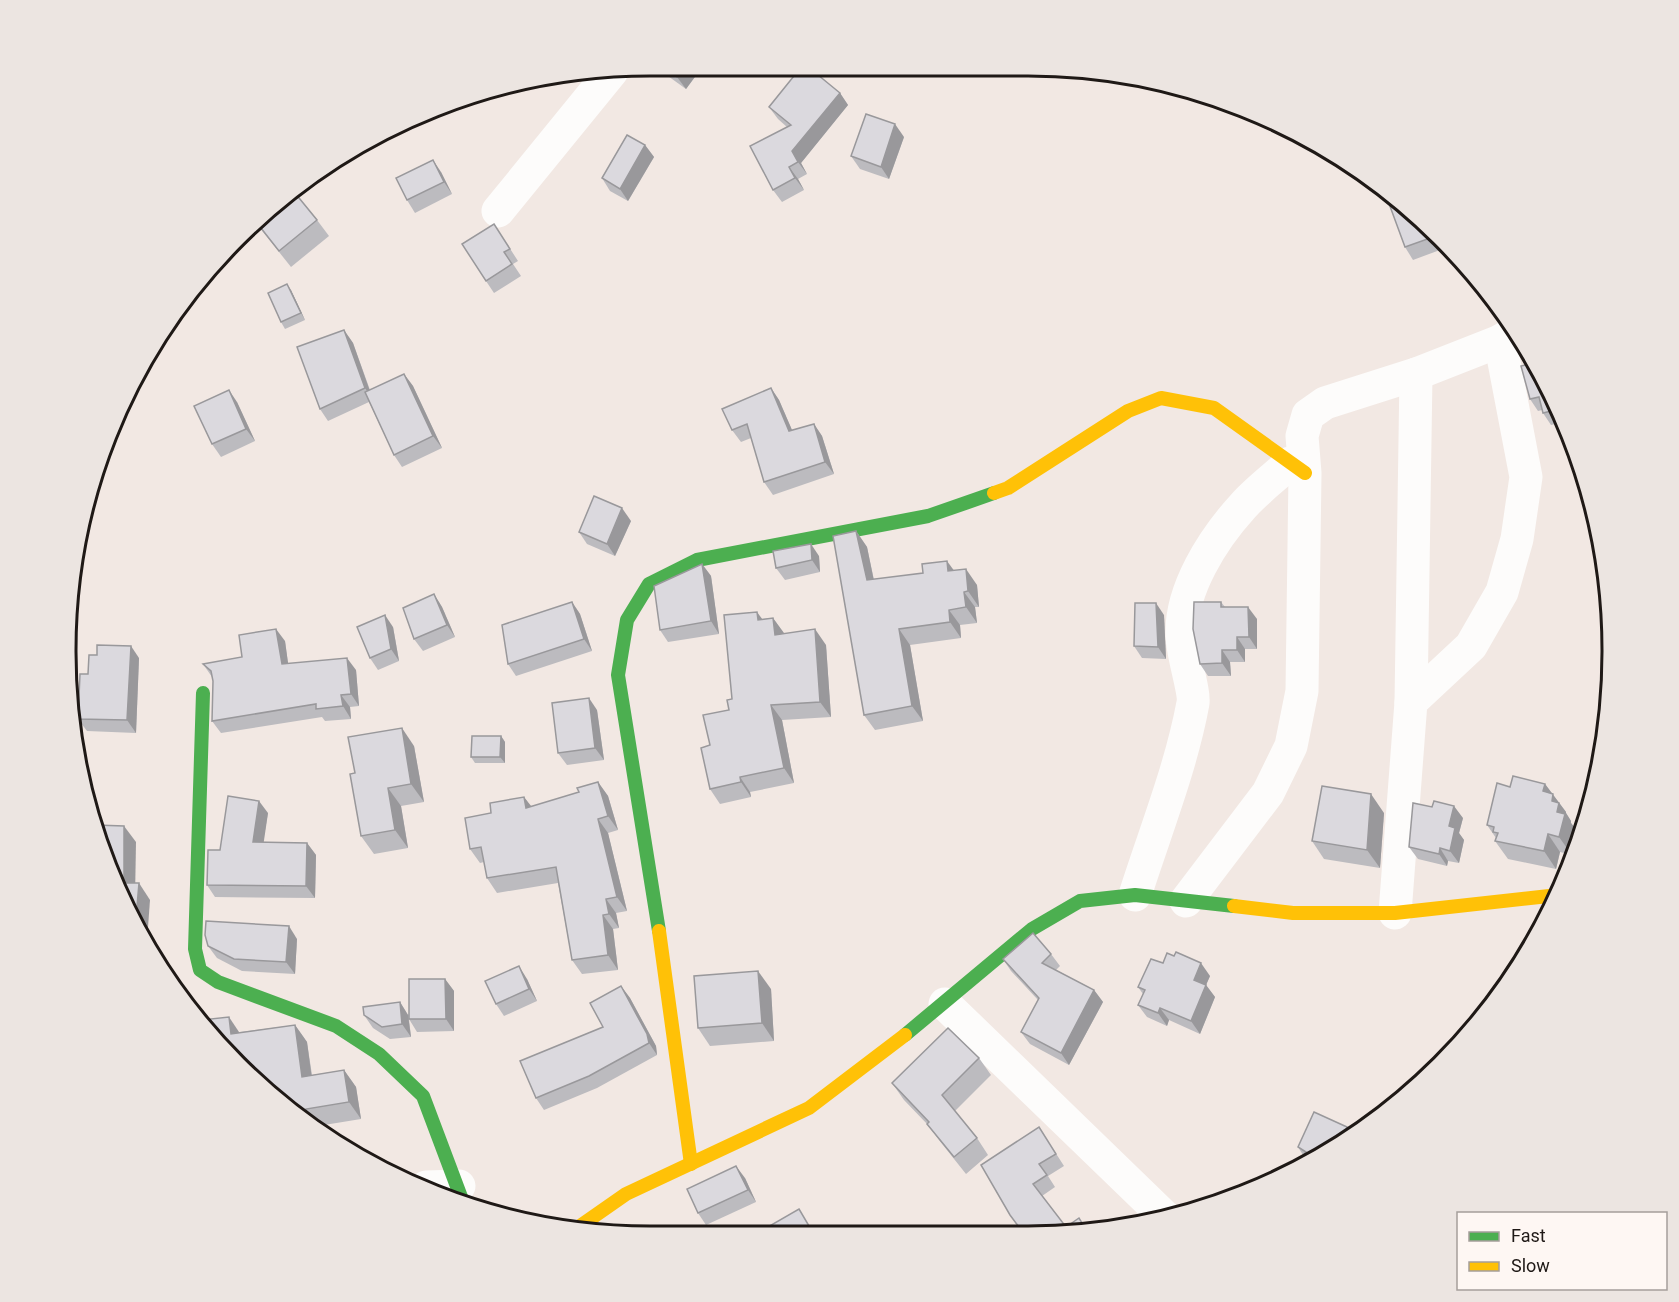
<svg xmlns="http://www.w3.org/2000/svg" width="1679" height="1302" font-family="Roboto,sans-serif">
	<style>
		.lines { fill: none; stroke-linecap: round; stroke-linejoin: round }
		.street { stroke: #fdfcfb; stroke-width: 33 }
		.fast { stroke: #4caf50; stroke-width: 14 }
		.slow { stroke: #ffc107; stroke-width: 14 }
		.wall { fill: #bcbbbf }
		.shaded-wall { fill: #99989b }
		.building { fill: #dbd9de; stroke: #99989b; stroke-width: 1.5 }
		.rim { fill: none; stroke: #1f1916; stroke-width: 3 }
	</style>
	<rect width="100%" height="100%" fill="#f2e8e3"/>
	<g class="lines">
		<!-- street -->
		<g class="street">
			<path d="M 498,211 L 612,71"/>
			<path d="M 1411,702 L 1471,646 L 1502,592 L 1517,539 L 1526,477 L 1500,341"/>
			<path d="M 1135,895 C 1155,832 1181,768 1193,703 C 1195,692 1182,653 1182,636 C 1180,590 1213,539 1243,506 C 1257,490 1275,477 1290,463"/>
			<path d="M 1186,901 L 1268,793 L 1291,746 L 1302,691 L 1305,473 L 1302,436 L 1308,415 L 1325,403 L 1416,374 L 1500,341 L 1517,331"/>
			<path d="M 1395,913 L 1411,702 L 1416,374"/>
			<path d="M 945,1004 L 1165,1217"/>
			<path d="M 426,1187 L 459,1186"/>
		</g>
		<!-- fast -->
		<g class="fast">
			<path d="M 203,693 L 195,949 L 200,970 L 218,982 L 336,1026 L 379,1054 L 423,1096 L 464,1205"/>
			<path d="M 659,931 L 618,675 L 627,620 L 649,584 L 697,560 L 928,516 L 994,493"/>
			<path d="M 905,1035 L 1032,929 L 1080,901 L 1135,895 L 1234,906"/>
		</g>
		<!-- slow -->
		<g class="slow">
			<path d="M 994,493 L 1008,488 L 1128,411 L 1161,398 L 1214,408 L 1305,473"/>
			<path d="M 1234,906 L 1293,913 L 1395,913 L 1558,895"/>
			<path d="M 659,931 L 691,1164"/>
			<path d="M 573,1231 L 626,1194 L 809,1108 L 905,1035"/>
		</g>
	</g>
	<!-- wall -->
	<g class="wall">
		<path d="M 654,66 L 697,66 L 700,70 L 686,89 Z"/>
		<path d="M 840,93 L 848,105 L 801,163 L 807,174 L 798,179 L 804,190 L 782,202 L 773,190 L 787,127 L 778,119 L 769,107 Z"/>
		<path d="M 904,137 L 889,179 L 860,169 L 851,156 Z"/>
		<path d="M 645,145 L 654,157 L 628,201 L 610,191 L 602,178 Z"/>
		<path d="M 441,172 L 452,194 L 415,213 L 407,200 Z"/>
		<path d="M 1387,189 L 1448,247 L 1413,260 L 1405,247 Z"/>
		<path d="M 295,193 L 317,220 L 329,236 L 291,267 L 256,223 Z"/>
		<path d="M 494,224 L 518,261 L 513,264 L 521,276 L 494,293 L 486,281 Z"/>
		<path d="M 291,290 L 305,320 L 285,329 L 281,322 Z"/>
		<path d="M 344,330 L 353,343 L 370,390 L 404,374 L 413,386 L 442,448 L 402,467 L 394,455 L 369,402 L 328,421 L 320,409 Z"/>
		<path d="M 1526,348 L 1565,422 L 1551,425 L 1543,413 L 1542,410 L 1538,411 L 1530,399 L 1530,364 Z"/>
		<path d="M 771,388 L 779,400 L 792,430 L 814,424 L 822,436 L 834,474 L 773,495 L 764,482 L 751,438 L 741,442 L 732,430 Z"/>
		<path d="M 237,402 L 255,441 L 221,457 L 212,444 Z"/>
		<path d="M 631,521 L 615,556 L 587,544 L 579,532 Z"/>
		<path d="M 856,531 L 867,547 L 874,580 L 954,571 L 977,585 L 979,607 L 975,607 L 977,623 L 960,625 L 961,638 L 910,645 L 923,721 L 875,730 L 864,715 Z"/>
		<path d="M 819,556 L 820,572 L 785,580 L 776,568 Z"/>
		<path d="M 702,564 L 711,576 L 719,634 L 668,642 L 660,630 Z"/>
		<path d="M 434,594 L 442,607 L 455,637 L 423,651 L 414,639 Z"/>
		<path d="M 572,602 L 580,614 L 592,651 L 516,676 L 508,664 Z"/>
		<path d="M 1221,602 L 1225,607 L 1257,619 L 1257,649 L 1245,649 L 1245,662 L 1230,662 L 1231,676 L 1208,676 L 1200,664 Z"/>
		<path d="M 1164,615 L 1166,659 L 1142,658 L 1134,646 Z"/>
		<path d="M 773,618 L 784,634 L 826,645 L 831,717 L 782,720 L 794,783 L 750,792 L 751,797 L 720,804 L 710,789 L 729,710 L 762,619 Z"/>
		<path d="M 393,627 L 399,661 L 378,670 L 370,658 Z"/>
		<path d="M 285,641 L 288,664 L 356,670 L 359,706 L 350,707 L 351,719 L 325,721 L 322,717 L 221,733 L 212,721 L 213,681 L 212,677 L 203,664 L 242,657 Z"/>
		<path d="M 139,658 L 136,733 L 87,731 L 78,719 L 88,674 Z"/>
		<path d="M 597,710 L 604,760 L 567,765 L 558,753 Z"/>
		<path d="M 501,736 L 505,742 L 505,763 L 475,763 L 471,757 Z"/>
		<path d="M 414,746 L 424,802 L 401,806 L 408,848 L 374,854 L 361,836 L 355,773 Z"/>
		<path d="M 598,782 L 608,796 L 618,830 L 608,833 L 627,911 L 616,913 L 619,928 L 613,929 L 618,970 L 582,974 L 572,960 L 558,883 L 497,893 L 487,878 L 484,862 L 480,863 L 470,849 L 491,813 L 524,797 L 531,807 L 579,792 Z"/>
		<path d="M 1545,784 L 1566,812 L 1566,813 L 1571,821 L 1571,823 L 1578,832 L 1572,855 L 1560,852 L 1556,869 L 1508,859 L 1495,841 L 1496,838 L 1487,825 L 1510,787 Z"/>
		<path d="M 268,813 L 263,842 L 307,843 L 316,855 L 315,898 L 215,897 L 207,885 L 220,850 Z"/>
		<path d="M 1384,813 L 1380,868 L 1324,859 L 1312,841 Z"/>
		<path d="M 1463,818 L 1459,833 L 1464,840 L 1459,863 L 1448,861 L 1447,866 L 1418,859 L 1409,847 Z"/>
		<path d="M 297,939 L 295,974 L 242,971 L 217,958 L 208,946 Z"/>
		<path d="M 1051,954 L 1060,966 L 1056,970 L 1094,990 L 1103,1002 L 1069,1065 L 1030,1044 L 1021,1032 L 1038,1000 L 1011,971 L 1003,959 Z"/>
		<path d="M 1163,963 L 1210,976 L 1206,985 L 1215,997 L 1200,1034 L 1169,1020 L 1167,1026 L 1147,1017 L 1138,1005 L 1143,994 L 1138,987 Z"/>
		<path d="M 445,979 L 454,991 L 454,1031 L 417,1032 L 409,1019 L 411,1037 L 390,1039 L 373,1028 L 364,1015 L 400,1002 L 408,1015 Z"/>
		<path d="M 527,979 L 537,1001 L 504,1016 L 496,1004 Z"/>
		<path d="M 621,986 L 630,998 L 656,1046 L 657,1055 L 597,1088 L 544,1110 L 536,1098 L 603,1027 Z"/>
		<path d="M 771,989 L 774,1041 L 710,1046 L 698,1028 Z"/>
		<path d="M 295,1025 L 307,1042 L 312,1075 L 344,1070 L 356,1087 L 361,1119 L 318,1126 L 319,1132 L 237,1064 L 240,1032 Z"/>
		<path d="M 979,1058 L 991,1075 L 955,1111 L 977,1138 L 988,1155 L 966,1174 L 939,1140 L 928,1125 L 904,1100 L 892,1083 Z"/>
		<path d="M 1039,1127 L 1064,1166 L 1048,1176 L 1055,1187 L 1042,1196 L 1066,1227 L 1088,1231 L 1021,1231 L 1010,1215 Z"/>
		<path d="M 1347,1127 L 1353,1135 L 1303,1155 L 1298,1147 Z"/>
		<path d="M 745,1178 L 756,1202 L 706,1225 L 698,1213 Z"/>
	</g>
	<!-- shaded-wall -->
	<g class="shaded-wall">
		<path d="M 685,66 L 697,66 L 700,70 L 686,89 L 677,77 Z"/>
		<path d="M 840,93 L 848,105 L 801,163 L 807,174 L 798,162 L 792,151 Z"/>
		<path d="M 895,124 L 904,137 L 889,179 L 881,167 Z"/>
		<path d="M 645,145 L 654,157 L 628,201 L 620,189 Z"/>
		<path d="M 433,160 L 441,172 L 452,194 L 444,182 Z"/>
		<path d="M 789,167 L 798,179 L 804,190 L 795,178 Z"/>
		<path d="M 287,284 L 291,290 L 305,320 L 301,313 Z"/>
		<path d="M 344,330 L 353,343 L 373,400 L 365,388 Z"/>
		<path d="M 404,374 L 413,386 L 442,448 L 433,436 Z"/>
		<path d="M 771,388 L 779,400 L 798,444 L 789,431 Z"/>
		<path d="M 229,390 L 237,402 L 255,441 L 246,429 Z"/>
		<path d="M 814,424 L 822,436 L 834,474 L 825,462 Z"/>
		<path d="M 622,508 L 631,521 L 615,556 L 607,544 Z"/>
		<path d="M 856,531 L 867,547 L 877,596 L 867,580 Z"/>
		<path d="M 811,544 L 819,556 L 820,572 L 812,560 Z"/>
		<path d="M 947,561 L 958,576 L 948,571 Z"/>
		<path d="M 702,564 L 711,576 L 719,634 L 711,621 Z"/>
		<path d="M 966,569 L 977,585 L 979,607 L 968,591 Z"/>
		<path d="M 964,592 L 975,607 L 977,623 L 966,607 Z"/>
		<path d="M 434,594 L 442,607 L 455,637 L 447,625 Z"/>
		<path d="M 572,602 L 580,614 L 592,651 L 584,639 Z"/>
		<path d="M 1156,603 L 1164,615 L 1166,659 L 1158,647 Z"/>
		<path d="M 1248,607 L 1257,619 L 1257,649 L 1249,637 Z"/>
		<path d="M 949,610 L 960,625 L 961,638 L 950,622 Z"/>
		<path d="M 757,612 L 768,627 L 758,620 Z"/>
		<path d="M 385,615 L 393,627 L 399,661 L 391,649 Z"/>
		<path d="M 773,618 L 784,633 L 786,650 L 775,635 Z"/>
		<path d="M 276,629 L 285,641 L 290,677 L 282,664 Z"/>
		<path d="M 815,629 L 826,645 L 831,717 L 820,702 Z"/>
		<path d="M 899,629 L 910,645 L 923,721 L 912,706 Z"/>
		<path d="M 1237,637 L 1245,649 L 1245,662 L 1237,650 Z"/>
		<path d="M 131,646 L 139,658 L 136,733 L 127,720 Z"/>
		<path d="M 1222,650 L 1230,662 L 1231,676 L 1222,663 Z"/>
		<path d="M 347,658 L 356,670 L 359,706 L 351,694 Z"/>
		<path d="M 341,695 L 350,707 L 351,719 L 343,706 Z"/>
		<path d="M 589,698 L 597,710 L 604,760 L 595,748 Z"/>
		<path d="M 771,705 L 782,720 L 794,783 L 784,768 Z"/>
		<path d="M 402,728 L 414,746 L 424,802 L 411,784 Z"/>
		<path d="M 501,736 L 505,742 L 505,763 L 500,757 Z"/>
		<path d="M 740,777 L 750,792 L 751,797 L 741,782 Z"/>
		<path d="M 598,782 L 608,796 L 618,830 L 608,816 Z"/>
		<path d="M 1545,784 L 1566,812 L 1566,813 L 1571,821 L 1571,823 L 1578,832 L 1572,855 L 1559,837 L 1543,791 Z"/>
		<path d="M 388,788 L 401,806 L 408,848 L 395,830 Z"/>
		<path d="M 1371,794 L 1384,813 L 1380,868 L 1367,850 Z"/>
		<path d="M 524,797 L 535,811 L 526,808 Z"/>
		<path d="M 259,801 L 268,813 L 262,854 L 253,842 Z"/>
		<path d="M 1454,806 L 1463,818 L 1459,833 L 1464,840 L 1459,863 L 1450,851 L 1449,826 Z"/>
		<path d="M 598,819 L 608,833 L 627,911 L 617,897 Z"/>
		<path d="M 124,826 L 136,842 L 135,899 L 124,883 Z"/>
		<path d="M 1548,834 L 1560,852 L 1556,869 L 1544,851 Z"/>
		<path d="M 307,843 L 316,855 L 315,898 L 306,886 Z"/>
		<path d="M 1440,848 L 1448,861 L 1447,866 L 1439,854 Z"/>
		<path d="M 139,883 L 150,900 L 147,941 L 136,918 Z"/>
		<path d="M 606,899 L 616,913 L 619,928 L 609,914 Z"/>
		<path d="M 603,915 L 613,929 L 618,970 L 608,955 Z"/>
		<path d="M 289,926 L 297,939 L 295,974 L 286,962 Z"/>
		<path d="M 1201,963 L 1210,976 L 1203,992 L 1194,980 Z"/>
		<path d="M 519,966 L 527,979 L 537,1001 L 529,989 Z"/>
		<path d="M 758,971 L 771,989 L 774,1041 L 762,1023 Z"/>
		<path d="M 445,979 L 454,991 L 454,1031 L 446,1019 Z"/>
		<path d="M 1206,985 L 1215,997 L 1200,1034 L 1191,1021 Z"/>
		<path d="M 621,986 L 630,998 L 656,1046 L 657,1055 L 649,1043 Z"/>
		<path d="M 1094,990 L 1103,1002 L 1069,1065 L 1061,1053 Z"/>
		<path d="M 400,1002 L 408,1015 L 411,1037 L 402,1024 Z"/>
		<path d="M 1160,1008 L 1169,1020 L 1167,1026 L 1158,1013 Z"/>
		<path d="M 229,1017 L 241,1035 L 231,1034 Z"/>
		<path d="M 295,1025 L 307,1042 L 314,1094 L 302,1077 Z"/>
		<path d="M 344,1070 L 356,1087 L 361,1119 L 349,1102 Z"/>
		<path d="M 306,1109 L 318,1126 L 319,1132 L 308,1123 Z"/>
		<path d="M 1347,1127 L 1354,1136 L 1346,1132 Z"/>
		<path d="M 736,1166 L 745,1178 L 756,1202 L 748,1190 Z"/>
	</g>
	<!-- building -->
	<g class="building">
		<path d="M 662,66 L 685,66 L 677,77 Z"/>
		<path d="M 802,66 L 807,66 L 840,93 L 792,151 L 798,162 L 789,167 L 795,178 L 773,190 L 750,146 L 791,125 L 769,107 Z"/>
		<path d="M 866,114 L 895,124 L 881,167 L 851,156 Z"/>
		<path d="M 627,135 L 645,145 L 620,189 L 602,178 Z"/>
		<path d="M 433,160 L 444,182 L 407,200 L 396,178 Z"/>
		<path d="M 1387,189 L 1436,236 L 1405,247 L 1384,190 Z"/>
		<path d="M 295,193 L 317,220 L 279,251 L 257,223 Z"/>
		<path d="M 494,224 L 510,249 L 504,252 L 512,264 L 486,281 L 462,244 Z"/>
		<path d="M 287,284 L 301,313 L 281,322 L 268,293 Z"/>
		<path d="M 344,330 L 365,388 L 320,409 L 297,347 Z"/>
		<path d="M 1526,348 L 1559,409 L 1543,413 L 1539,397 L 1530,399 L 1521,366 L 1530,364 Z"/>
		<path d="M 404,374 L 433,436 L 394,455 L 365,392 Z"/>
		<path d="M 771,388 L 789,431 L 814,424 L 825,462 L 764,482 L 747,424 L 732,430 L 722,409 Z"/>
		<path d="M 229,390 L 246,429 L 212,444 L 194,406 Z"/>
		<path d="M 594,496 L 622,508 L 607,544 L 579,532 Z"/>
		<path d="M 856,531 L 867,580 L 923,573 L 922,564 L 947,561 L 948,571 L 966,569 L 968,591 L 964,592 L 966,607 L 949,610 L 950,622 L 899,629 L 912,706 L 864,715 L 833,536 Z"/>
		<path d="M 811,544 L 812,560 L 776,568 L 773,551 Z"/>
		<path d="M 702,564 L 711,621 L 660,630 L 654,586 Z"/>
		<path d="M 434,594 L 447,625 L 414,639 L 403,608 Z"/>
		<path d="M 572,602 L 584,639 L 508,664 L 502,625 Z"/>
		<path d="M 1194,602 L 1221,602 L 1221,607 L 1248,607 L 1249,637 L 1237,637 L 1237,650 L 1222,650 L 1222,663 L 1200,664 L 1193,629 Z"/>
		<path d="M 1135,603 L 1156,603 L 1158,647 L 1134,646 Z"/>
		<path d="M 757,612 L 758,620 L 773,618 L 775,635 L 815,629 L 820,702 L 771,705 L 784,768 L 740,777 L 741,782 L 710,789 L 701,748 L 710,745 L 703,715 L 729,710 L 727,700 L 732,699 L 724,615 Z"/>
		<path d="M 385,615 L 391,649 L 370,658 L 357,627 Z"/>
		<path d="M 276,629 L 282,664 L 347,658 L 351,694 L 341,695 L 343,706 L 316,709 L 316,704 L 212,721 L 213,681 L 211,671 L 203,664 L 242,657 L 239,635 Z"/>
		<path d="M 97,645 L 131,646 L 127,720 L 78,719 L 80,674 L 88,674 L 89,655 L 97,655 Z"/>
		<path d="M 589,698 L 595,748 L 558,753 L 552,703 Z"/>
		<path d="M 402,728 L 411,784 L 388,788 L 395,830 L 361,836 L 350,774 L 355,773 L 348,737 Z"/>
		<path d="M 472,736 L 501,736 L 500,757 L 471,757 Z"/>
		<path d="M 1513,776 L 1545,784 L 1543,791 L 1553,794 L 1552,801 L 1559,803 L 1557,812 L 1565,814 L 1559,837 L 1548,834 L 1544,851 L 1495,841 L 1498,833 L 1493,832 L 1494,827 L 1487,825 L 1497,783 L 1510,787 Z"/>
		<path d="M 598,782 L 608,816 L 598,819 L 617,897 L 606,899 L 609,914 L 603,915 L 608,955 L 572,960 L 556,867 L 487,878 L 481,847 L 470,849 L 465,818 L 491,813 L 490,803 L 524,797 L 526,808 L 579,792 L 577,788 Z"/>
		<path d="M 1322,786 L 1371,794 L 1367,850 L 1312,841 Z"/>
		<path d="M 228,796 L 259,801 L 253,842 L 307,843 L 306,886 L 207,885 L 208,850 L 220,850 Z"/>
		<path d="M 1434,801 L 1454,806 L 1449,826 L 1455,828 L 1450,851 L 1440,848 L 1439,854 L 1409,847 L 1413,803 L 1432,807 Z"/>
		<path d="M 95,825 L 124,826 L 124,883 L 139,883 L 136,918 L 97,839 Z"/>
		<path d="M 206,921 L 289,926 L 286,962 L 234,959 L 208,946 L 205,935 Z"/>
		<path d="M 1033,933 L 1051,954 L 1042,963 L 1094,990 L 1061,1053 L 1021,1032 L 1039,998 L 1003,959 Z"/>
		<path d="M 1176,952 L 1201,963 L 1194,980 L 1206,985 L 1191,1021 L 1160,1008 L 1158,1013 L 1138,1005 L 1145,990 L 1138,987 L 1151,959 L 1163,963 L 1167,953 L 1174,956 Z"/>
		<path d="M 519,966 L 529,989 L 496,1004 L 485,981 Z"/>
		<path d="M 758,971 L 762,1023 L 698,1028 L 694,976 Z"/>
		<path d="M 409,979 L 445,979 L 446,1019 L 409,1019 Z"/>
		<path d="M 621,986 L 647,1034 L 649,1043 L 589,1076 L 536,1098 L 520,1061 L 603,1027 L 590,1003 Z"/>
		<path d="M 400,1002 L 402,1024 L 382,1027 L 364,1015 L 363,1007 Z"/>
		<path d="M 229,1017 L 231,1034 L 295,1025 L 302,1077 L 344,1070 L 349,1102 L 306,1109 L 308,1123 L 237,1064 L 201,1020 Z"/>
		<path d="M 948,1028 L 979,1058 L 942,1095 L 977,1138 L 954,1157 L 927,1124 L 929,1122 L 892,1083 Z"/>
		<path d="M 1314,1112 L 1347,1127 L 1346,1132 L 1355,1136 L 1294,1166 L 1306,1152 L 1298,1147 Z"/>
		<path d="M 1039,1127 L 1056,1154 L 1039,1164 L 1047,1175 L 1033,1184 L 1066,1227 L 1079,1218 L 1087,1231 L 1022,1231 L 1010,1215 L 981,1165 Z"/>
		<path d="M 736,1166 L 748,1190 L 698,1213 L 687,1189 Z"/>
		<path d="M 799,1209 L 812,1231 L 761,1231 Z"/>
	</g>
	<!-- crop -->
	<path d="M0 0H1679V1302H0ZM650 76H1028A574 574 0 0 1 1602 650V652A574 574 0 0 1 1028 1226H650A574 574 0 0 1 76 652V650A574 574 0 0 1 650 76Z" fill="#ece5e1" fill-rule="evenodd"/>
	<path class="rim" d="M650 76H1028A574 574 0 0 1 1602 650V652A574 574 0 0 1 1028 1226H650A574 574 0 0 1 76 652V650A574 574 0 0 1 650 76Z"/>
	<!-- legend -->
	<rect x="1457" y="1212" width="210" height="78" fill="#fef7f3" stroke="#a59e9b" stroke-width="1.5"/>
	<rect x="1469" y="1232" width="30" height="9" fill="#4caf50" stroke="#a59e9b" stroke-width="1.5"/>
	<text x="1511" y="1242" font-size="18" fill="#1f1916">Fast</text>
	<rect x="1469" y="1262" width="30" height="9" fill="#ffc107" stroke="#a59e9b" stroke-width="1.5"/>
	<text x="1511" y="1272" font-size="18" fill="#1f1916">Slow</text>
</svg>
